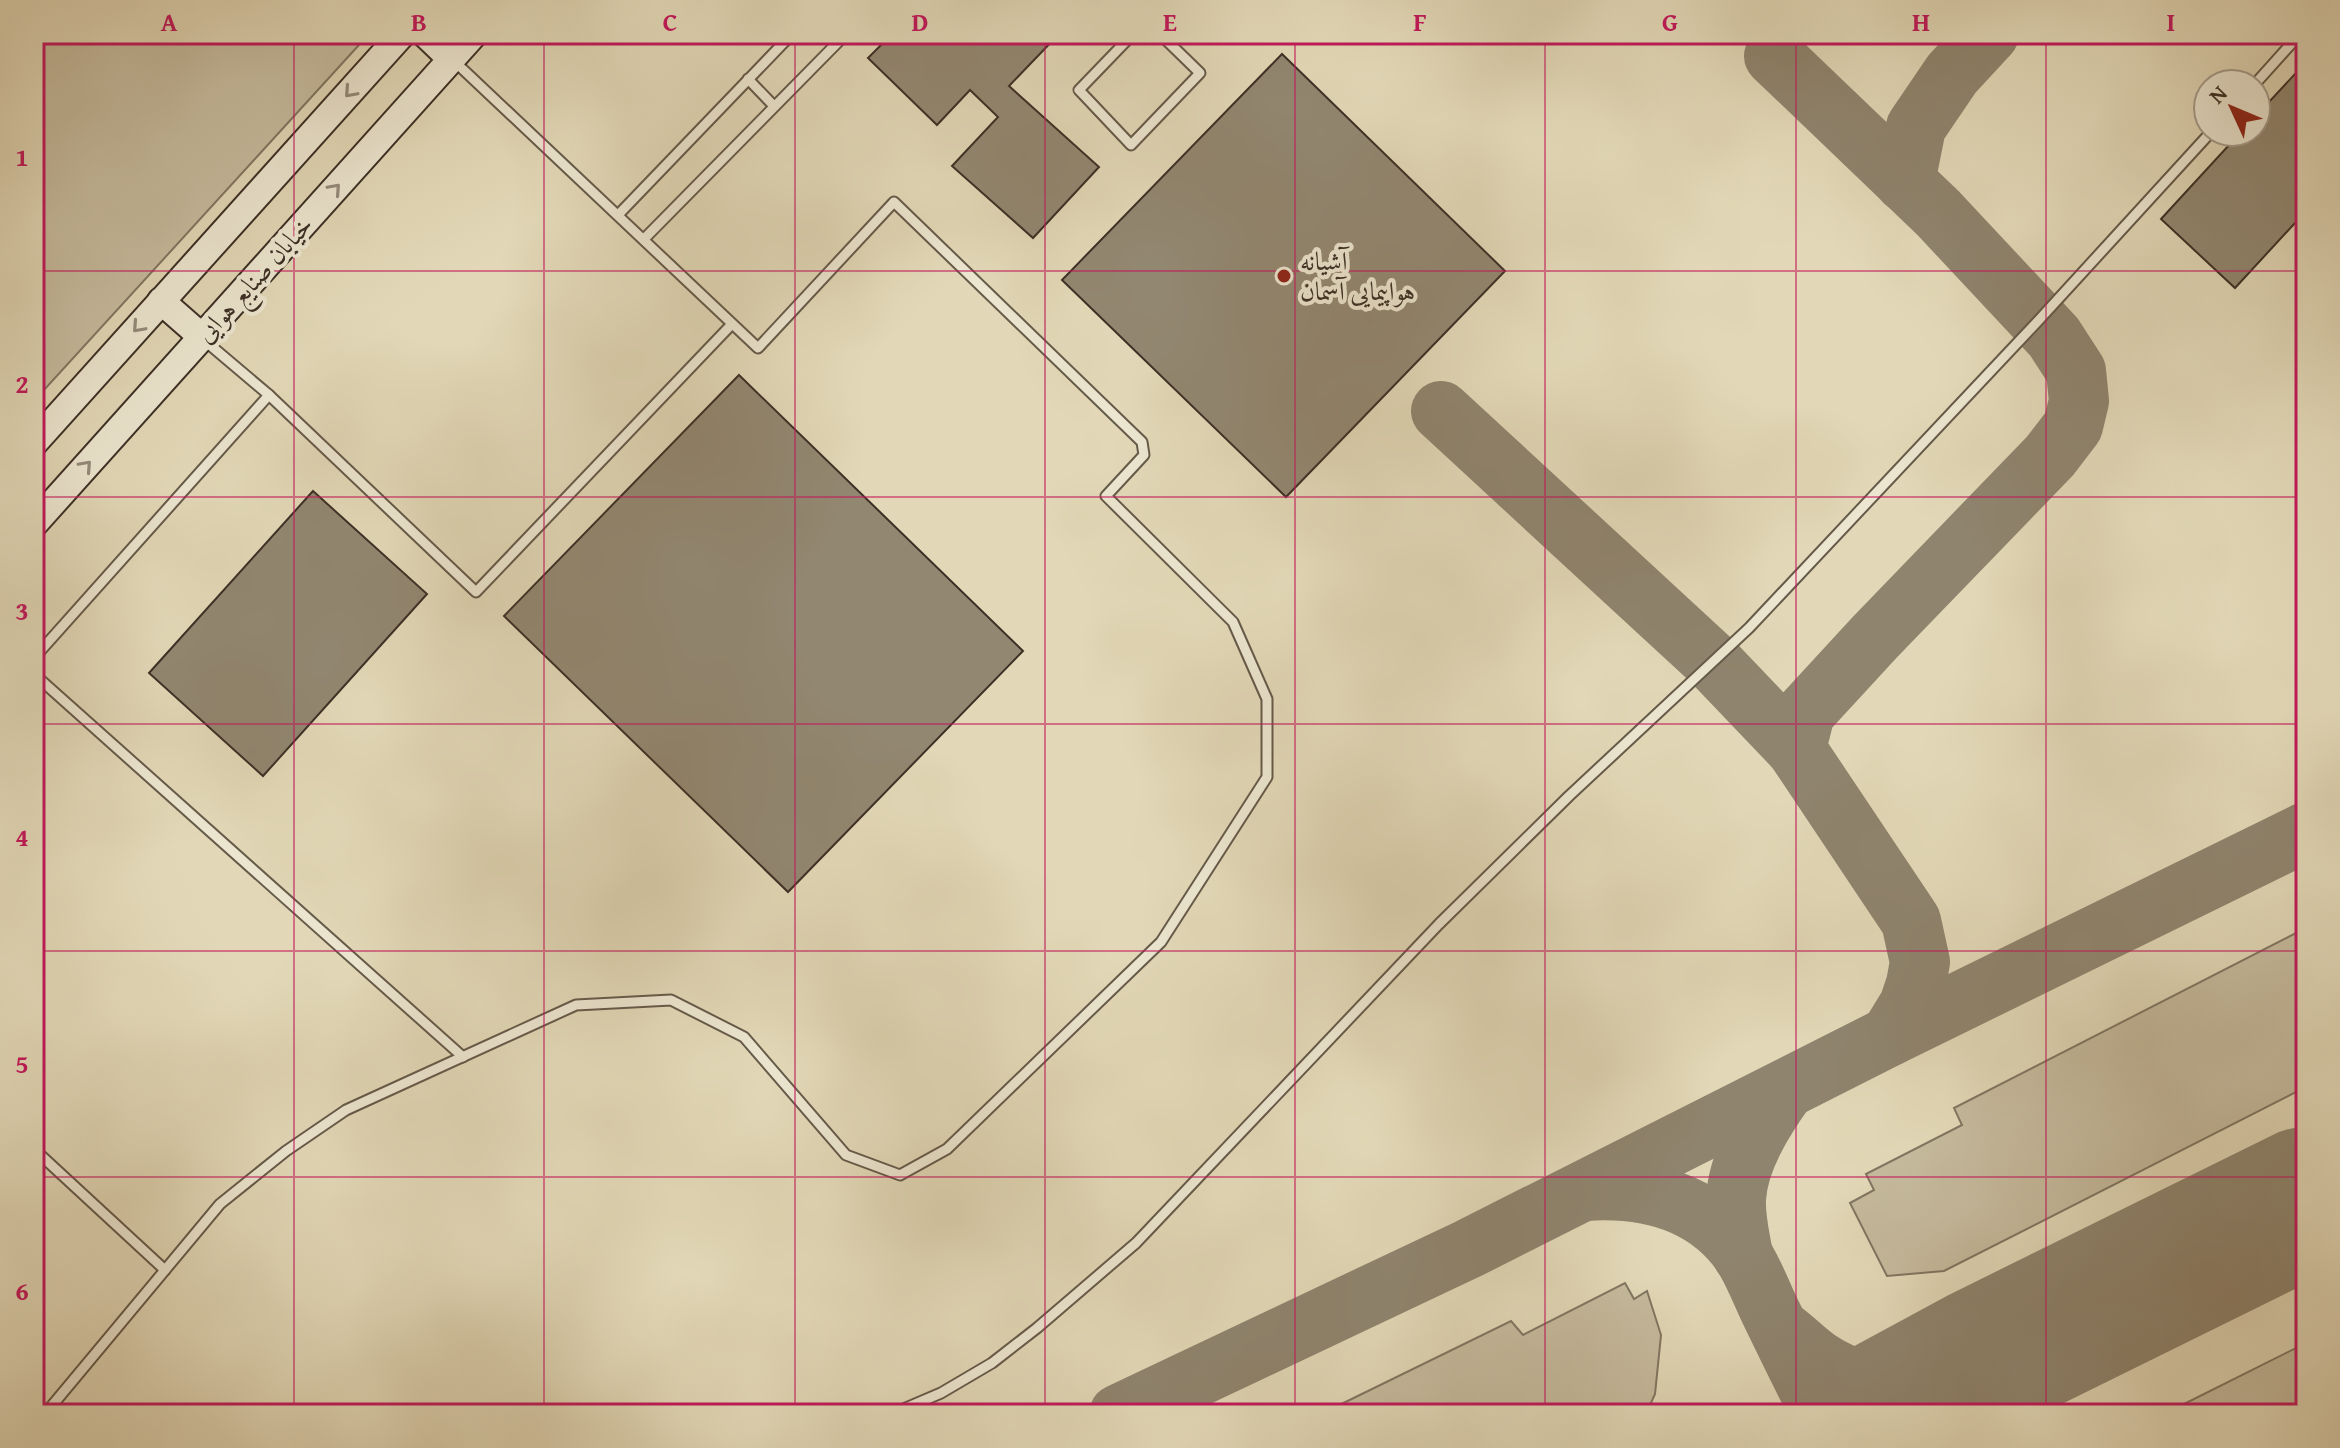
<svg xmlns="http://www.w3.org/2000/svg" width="2340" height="1448" font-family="'Gentium Book Plus',Amiri,serif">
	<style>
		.green { fill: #c6bb9e; stroke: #817662; stroke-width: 2 }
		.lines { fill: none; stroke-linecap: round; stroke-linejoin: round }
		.taxiway { stroke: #8f846e; stroke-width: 60 }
		.runway { stroke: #8f846e; stroke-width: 148 }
		.building { fill: #928771; stroke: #3c3026; stroke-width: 2 }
		.lane-casing { stroke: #665a4a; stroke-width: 13 }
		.secondary-casing { stroke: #3c3026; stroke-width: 30 }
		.lane { stroke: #ece6d0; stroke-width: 9 }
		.secondary { stroke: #ece6d0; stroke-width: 26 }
		.oneway { stroke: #948b7b }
		.grid { fill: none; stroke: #c2185b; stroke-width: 2; stroke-opacity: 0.55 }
		.poi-dot { fill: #8f2418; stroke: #ece6d0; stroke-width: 3 }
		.labels { text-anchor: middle; stroke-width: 8; stroke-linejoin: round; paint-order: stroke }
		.poi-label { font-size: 26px; fill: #3c3026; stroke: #ece6d0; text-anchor: start }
		.street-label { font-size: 26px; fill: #3c3026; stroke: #ece6d0 }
		.neatline { fill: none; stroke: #c2185b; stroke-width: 3 }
		.grid-label { font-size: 26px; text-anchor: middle; font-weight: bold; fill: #c2185b }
	</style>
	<rect width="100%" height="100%" fill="#e2d8b7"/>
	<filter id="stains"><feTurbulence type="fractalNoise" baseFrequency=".0025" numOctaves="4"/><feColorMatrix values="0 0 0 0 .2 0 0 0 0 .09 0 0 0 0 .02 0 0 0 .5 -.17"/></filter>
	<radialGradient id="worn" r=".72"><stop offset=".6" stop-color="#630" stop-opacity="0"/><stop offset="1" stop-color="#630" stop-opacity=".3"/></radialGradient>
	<!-- green -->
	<g class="green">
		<path d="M 34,34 L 369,34 L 34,401 Z"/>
		<path d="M 2306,928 L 2306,1087 L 1944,1271 L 1887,1276 L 1850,1203 L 1874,1190 L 1866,1174 L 1962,1125 L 1954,1108 Z"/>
		<path d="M 1625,1283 L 1634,1299 L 1647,1291 L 1661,1335 L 1655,1394 L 1646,1414 L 1321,1414 L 1511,1321 L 1523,1335 Z"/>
		<path d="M 2306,1343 L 2306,1414 L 2164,1414 Z"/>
	</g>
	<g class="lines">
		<!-- taxiway -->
		<g class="taxiway">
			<path d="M 1774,56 L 1938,213 L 2054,337 L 2076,371 L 2079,401 L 2073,426 L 2050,456 L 1875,637 L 1805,713 L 1796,749 L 1911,921 L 1920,962 L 1916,984 L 1909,1005 L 1890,1036"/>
			<path d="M 1905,182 L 1916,127 L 1952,74 L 1989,34"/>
			<path d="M 1441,411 L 1712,661 L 1796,749"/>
			<path d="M 1585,1191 C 1646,1187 1705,1201 1742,1254 C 1754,1272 1762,1295 1772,1315 C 1788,1348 1804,1381 1821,1414"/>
			<path d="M 1743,1256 C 1740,1237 1735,1218 1736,1199 C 1738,1160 1763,1121 1785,1090"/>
			<path d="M 1784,1332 C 1795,1340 1805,1351 1818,1360 C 1854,1385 1889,1387 1931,1388"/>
			<path d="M 1119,1414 L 1468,1249 L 1890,1036 L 2306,832"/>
			<path d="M 1931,1414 L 1982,1361"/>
		</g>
		<!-- runway -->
		<path class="runway" d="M 1884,1414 L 1982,1361 L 2306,1201"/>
	</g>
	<!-- building -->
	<g class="building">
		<path d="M 892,34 L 1059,34 L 1009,86 L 1099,167 L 1033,238 L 952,166 L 998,117 L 970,90 L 937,125 L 868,58 Z"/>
		<path d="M 1282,54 L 1505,271 L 1286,497 L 1062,280 Z"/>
		<path d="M 2306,62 L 2306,211 L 2235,288 L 2161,219 L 2241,132 L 2256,132 L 2256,116 Z"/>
		<path d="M 739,375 L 1023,651 L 788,892 L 504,616 Z"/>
		<path d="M 313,491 L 427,594 L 263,776 L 149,673 Z"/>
	</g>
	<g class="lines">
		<defs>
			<g id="lane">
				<path d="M 1133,34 L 1079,90 L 1131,145 L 1200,73 L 1160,34"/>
				<path d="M 748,79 L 774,106"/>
				<path d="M 2255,84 L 2300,34"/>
				<path d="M 618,215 L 792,34"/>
				<path d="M 644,239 L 846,34"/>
				<path d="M 204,340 L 269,395 L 476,592 L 732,324"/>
				<path d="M 34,658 L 269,395"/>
				<path d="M 34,674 L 463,1057"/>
				<path d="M 34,1149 L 165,1270"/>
				<path d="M 45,1414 L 220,1204 L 286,1151 L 346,1110 L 576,1005 L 671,1000 L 744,1037 L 846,1155 L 900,1175 L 947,1149 L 1161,942 L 1267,777 L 1267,699 L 1233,622 L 1106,496 L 1144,455 L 1142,442 L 894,202 L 758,348 L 453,60"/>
				<path d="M 892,1414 L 941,1393 L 992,1363 L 1037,1328 L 1136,1243 L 1439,924 L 1569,796 L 1749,628 L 2038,321 L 2211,132"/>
			</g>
			<g id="secondary">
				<path d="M 425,34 L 451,59"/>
				<path d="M 161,301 L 202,337"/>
				<path d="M 34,443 L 402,34"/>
				<path d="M 34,524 L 474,34"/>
			</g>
		</defs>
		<!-- lane casing -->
		<use href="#lane" class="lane-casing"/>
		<!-- secondary casing -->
		<use href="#secondary" class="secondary-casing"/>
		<!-- lane -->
		<use href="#lane" class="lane"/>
		<!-- secondary -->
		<use href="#secondary" class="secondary"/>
	</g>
	<!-- one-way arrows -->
	<defs><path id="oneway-chevron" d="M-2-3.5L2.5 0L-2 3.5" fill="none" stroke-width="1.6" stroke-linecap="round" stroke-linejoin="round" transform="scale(2)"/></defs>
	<g class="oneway">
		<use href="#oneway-chevron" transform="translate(350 92) rotate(132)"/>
		<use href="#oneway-chevron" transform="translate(335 189) rotate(-48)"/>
		<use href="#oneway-chevron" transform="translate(138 327) rotate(132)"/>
		<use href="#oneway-chevron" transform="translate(86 466) rotate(-48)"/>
	</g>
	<!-- grid -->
	<path class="grid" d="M 294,34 L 294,1414M 544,34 L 544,1414M 795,34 L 795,1414M 1045,34 L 1045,1414M 1295,34 L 1295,1414M 1545,34 L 1545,1414M 1796,34 L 1796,1414M 2046,34 L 2046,1414M 34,271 L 2306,271M 34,497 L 2306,497M 34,724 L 2306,724M 34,951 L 2306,951M 34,1177 L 2306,1177"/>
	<!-- markers -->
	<circle class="poi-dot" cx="1284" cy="276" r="8"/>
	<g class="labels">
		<!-- poi labels -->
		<g class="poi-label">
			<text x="1300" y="270">آشیانه<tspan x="1300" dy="30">هواپیمایی آسمان</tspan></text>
		</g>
		<!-- street labels -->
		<g class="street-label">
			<text transform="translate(254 279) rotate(-48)" y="9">خیابان صنایع هوایی</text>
		</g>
	</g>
	<!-- margin -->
	<rect width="2340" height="1448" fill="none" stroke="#e2d8b7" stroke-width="88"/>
	<!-- north arrow -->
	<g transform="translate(2232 108) rotate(314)"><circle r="38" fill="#ece6d0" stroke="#a69d8c" stroke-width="2"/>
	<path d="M0-6L14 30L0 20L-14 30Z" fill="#8f2418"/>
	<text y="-12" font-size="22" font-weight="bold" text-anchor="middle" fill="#3c3026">N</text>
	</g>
	<rect x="44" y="44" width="2252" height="1360" class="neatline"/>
	<g class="grid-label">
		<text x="169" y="31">A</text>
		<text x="419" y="31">B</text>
		<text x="670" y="31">C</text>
		<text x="920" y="31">D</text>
		<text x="1170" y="31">E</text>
		<text x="1420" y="31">F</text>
		<text x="1670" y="31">G</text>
		<text x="1921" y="31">H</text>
		<text x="2171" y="31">I</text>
		<text x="22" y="166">1</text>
		<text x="22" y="393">2</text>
		<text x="22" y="620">3</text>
		<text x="22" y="846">4</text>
		<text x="22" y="1073">5</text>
		<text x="22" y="1300">6</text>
	</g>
	<rect width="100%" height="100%" filter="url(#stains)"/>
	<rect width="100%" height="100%" fill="url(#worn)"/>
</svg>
